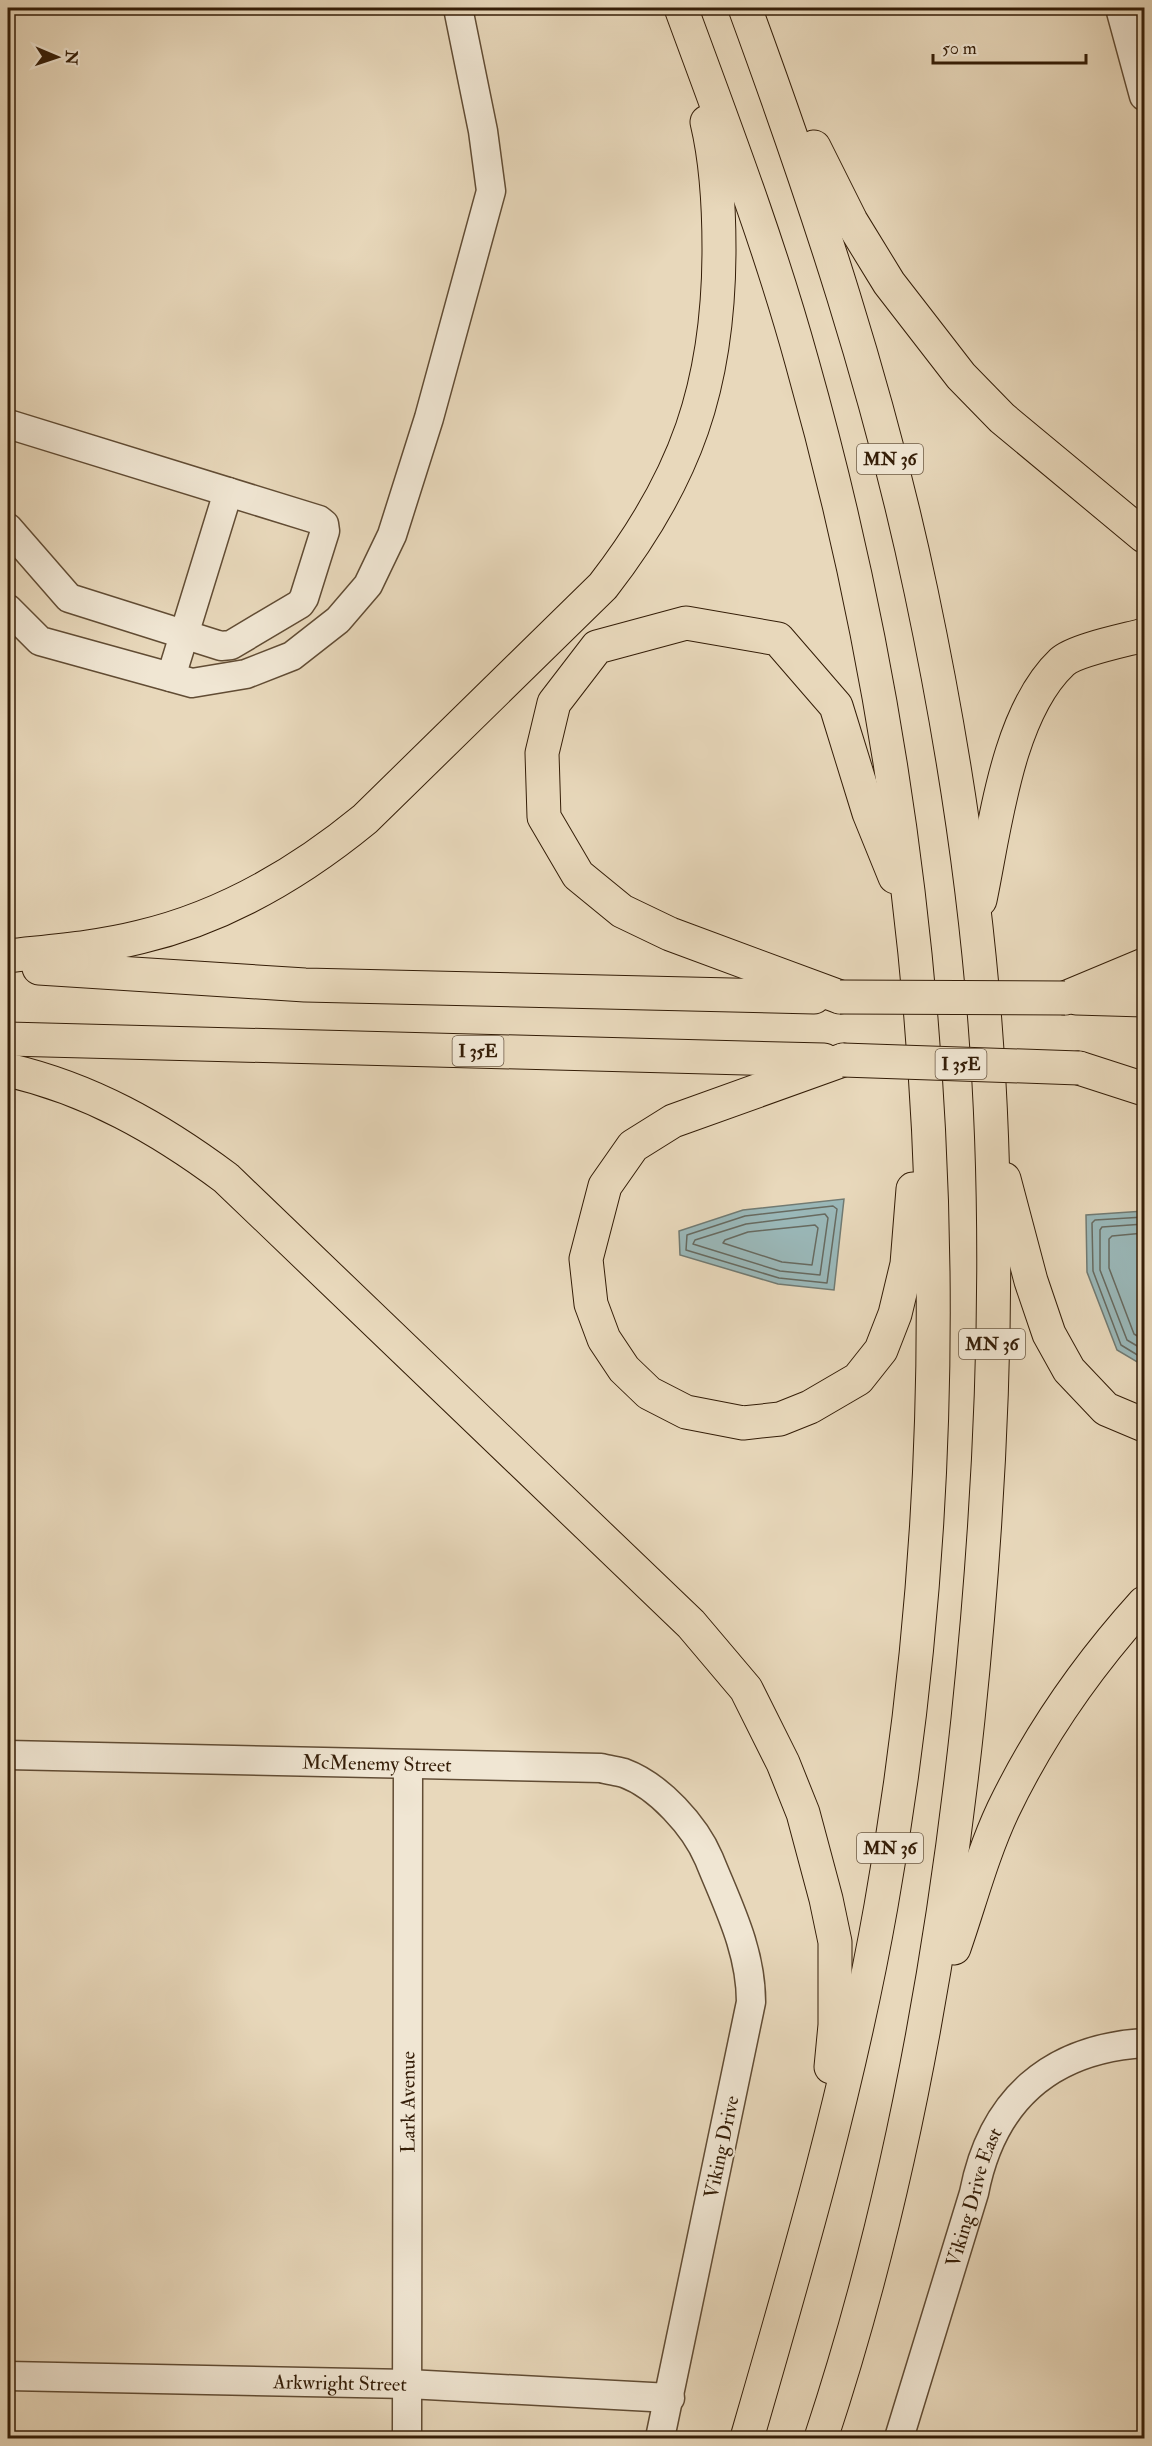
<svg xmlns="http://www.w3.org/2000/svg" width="1152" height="2446" font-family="'IM FELL Double Pica',serif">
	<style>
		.water { fill: #9ab8b9; stroke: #717a72; stroke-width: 1.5 }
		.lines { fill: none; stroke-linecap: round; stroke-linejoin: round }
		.shore { stroke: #676a60; stroke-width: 1.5 }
		.minor-casing { stroke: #614c34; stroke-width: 31 }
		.highway-casing { stroke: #341d07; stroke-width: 35 }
		.minor { stroke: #f0e6d3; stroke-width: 28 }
		.highway { stroke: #e8d8bb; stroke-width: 33 }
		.highway-bridge-casing { stroke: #341d07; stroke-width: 35; stroke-linecap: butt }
		.highway-bridge { stroke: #e8d8bb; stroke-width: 33 }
		.labels { text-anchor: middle; stroke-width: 4.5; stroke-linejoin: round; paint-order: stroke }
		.shield { fill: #f0e6d3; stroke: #6c5944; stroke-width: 1.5 }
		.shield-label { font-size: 18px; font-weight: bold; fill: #341d07 }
		.street-label { font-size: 20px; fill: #341d07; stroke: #f0e6d3 }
	</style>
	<rect width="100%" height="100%" fill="#e8d8bb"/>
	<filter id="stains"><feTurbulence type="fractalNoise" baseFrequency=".00333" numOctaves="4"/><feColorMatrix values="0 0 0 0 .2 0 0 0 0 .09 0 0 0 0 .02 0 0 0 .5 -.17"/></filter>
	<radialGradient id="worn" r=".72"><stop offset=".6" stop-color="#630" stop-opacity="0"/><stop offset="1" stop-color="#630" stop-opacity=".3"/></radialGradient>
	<!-- water -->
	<g class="water">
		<path d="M 844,1199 L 834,1290 L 778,1284 L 680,1255 L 679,1231 L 743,1210 Z"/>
		<path d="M 1144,1211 L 1144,1366 L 1117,1350 L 1087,1272 L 1086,1215 Z"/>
	</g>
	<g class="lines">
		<!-- shore -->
		<g class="shore">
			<path d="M 833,1206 L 837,1209 L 827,1283 L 779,1278 L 686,1250 L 687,1235 L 745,1216 Z"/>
			<path d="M 825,1214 L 828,1218 L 820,1275 L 780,1271 L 693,1244 L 695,1240 L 746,1224 Z"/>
			<path d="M 1144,1217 L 1095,1220 L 1092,1223 L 1093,1271 L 1121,1345 L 1144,1359"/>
			<path d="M 1144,1224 L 1102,1227 L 1100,1230 L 1100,1270 L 1127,1340 L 1144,1350"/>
			<path d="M 815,1225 L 818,1228 L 812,1265 L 782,1262 L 723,1243 L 725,1240 L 748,1232 Z"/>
			<path d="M 1144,1233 L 1112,1236 L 1109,1239 L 1109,1268 L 1134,1334 L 1144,1340"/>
		</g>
		<defs>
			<g id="minor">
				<path d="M 1120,8 L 1144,96"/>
				<path d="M 8,424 L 319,520 L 324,524 L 325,531 L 304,598 L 300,604 L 231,645 L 221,646 L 69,598 L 8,528"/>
				<path d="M 8,609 L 40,641 L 192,683 L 246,674 L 292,656 L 338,620 L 368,585 L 392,535 L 429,418 L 491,191 L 483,131 L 458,8"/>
				<path d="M 171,677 L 228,492"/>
				<path id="s1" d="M 8,1755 L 601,1768 C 608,1770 617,1771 624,1773 C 659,1786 695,1826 709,1859 C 728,1906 751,1950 751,2002 L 660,2438"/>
				<path id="s2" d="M 8,2376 L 408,2384 L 670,2398"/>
				<path id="s3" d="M 407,2438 L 408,1765"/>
				<path id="s4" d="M 899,2438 L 974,2193 C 992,2100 1050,2049 1144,2043"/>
			</g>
			<g id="highway">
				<path d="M 681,8 C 724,125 769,242 802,362 C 943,861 972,1395 881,1906 C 849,2087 798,2262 747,2438"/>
				<path d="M 745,8 C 815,199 879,391 921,591 C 951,733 974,878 985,1023 C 1003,1254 992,1489 968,1719 C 942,1963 898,2206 821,2438"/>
				<path d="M 814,147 L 851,221 L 889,283 L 961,376 L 1002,418 L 1144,536"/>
				<path d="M 980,900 C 995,828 1007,714 1062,662 C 1075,650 1126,640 1144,635"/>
				<path d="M 8,956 C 52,951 96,948 140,937 C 225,917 298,874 365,819 L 603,586 C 686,479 719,385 719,249 C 719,206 717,164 707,122"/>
				<path d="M 39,968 L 305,985 L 814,997"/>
				<path d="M 840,997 L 670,934 L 622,911 L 578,875 L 544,817 L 542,753 L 554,703 L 597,647 L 686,623 L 778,639 L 836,706 L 869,813 L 895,877"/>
				<path d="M 1065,998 L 1144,965"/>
				<path d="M 1076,998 L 1144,1000"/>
				<path d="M 8,1039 L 824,1060"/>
				<path d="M 843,1060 L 673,1121 L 633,1146 L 605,1186 L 586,1259 L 591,1304 L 604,1339 L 624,1369 L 649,1393 L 686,1412 L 743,1423 L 780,1419 L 810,1407 L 858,1379 L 881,1350 L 895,1314 L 907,1264 L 913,1189"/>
				<path d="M 1079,1068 L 1144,1089"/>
				<path d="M 8,1070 C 90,1089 159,1128 226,1178 L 691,1624 L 746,1689 L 783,1763 L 803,1813 L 826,1899 L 835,1942 L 835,2025 L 831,2067"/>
				<path d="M 1004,1179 L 1031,1281 L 1049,1334 L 1069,1370 L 1106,1409 L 1144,1425"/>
				<path d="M 954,1948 C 970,1902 982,1855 1003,1810 C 1040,1733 1087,1666 1144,1603"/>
			</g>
		</defs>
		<!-- minor casing -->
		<use href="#minor" class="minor-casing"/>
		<!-- highway casing -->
		<use href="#highway" class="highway-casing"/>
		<!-- minor -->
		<use href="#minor" class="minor"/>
		<!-- highway -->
		<use href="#highway" class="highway"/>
		<defs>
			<g id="highway-bridge">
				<path d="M 840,997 L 1065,998"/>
				<path d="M 843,1060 L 1079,1068"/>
			</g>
		</defs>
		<!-- highway-bridge casing -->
		<use href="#highway-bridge" class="highway-bridge-casing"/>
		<!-- highway-bridge -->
		<use href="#highway-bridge" class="highway-bridge"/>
	</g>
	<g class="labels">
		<!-- shield labels -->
		<g class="shield">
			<rect x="857" y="444" width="66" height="30" rx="4.5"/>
			<rect x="452.5" y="1036" width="51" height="30" rx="4.5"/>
			<rect x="935.5" y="1049" width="51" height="30" rx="4.5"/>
			<rect x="959" y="1329" width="66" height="30" rx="4.5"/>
			<rect x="857" y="1833" width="66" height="30" rx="4.5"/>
		</g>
		<g class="shield-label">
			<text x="890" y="465">MN 36</text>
			<text x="478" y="1057">I 35E</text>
			<text x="961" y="1070">I 35E</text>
			<text x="992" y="1350">MN 36</text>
			<text x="890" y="1854">MN 36</text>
		</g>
		<!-- street labels -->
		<g class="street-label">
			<text dy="7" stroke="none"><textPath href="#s1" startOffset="369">McMenemy Street</textPath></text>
			<text dy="7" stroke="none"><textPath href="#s3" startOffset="336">Lark Avenue</textPath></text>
			<text transform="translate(721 2147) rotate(-78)" y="7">Viking Drive</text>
			<text dy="7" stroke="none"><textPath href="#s4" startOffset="252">Viking Drive East</textPath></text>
			<text dy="7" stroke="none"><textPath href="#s2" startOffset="332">Arkwright Street</textPath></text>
		</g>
	</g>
	<!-- margin -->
	<rect width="1152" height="2446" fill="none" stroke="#e8d8bb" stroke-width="30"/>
	<rect x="9" y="9" width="1134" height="2428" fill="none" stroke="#341d07" stroke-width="3"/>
	<rect x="15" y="15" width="1122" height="2416" fill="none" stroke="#341d07" stroke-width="1.5"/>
	<!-- north arrow -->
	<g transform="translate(57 57) rotate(92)" stroke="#f0e6d3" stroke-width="4.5" paint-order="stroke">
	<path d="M0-4.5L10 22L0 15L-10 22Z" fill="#341d07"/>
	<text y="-9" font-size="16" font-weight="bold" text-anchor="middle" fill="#341d07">N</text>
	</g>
	<!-- scale -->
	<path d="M933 54v9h153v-9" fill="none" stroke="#341d07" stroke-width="3"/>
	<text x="942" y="54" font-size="18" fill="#341d07" stroke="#f0e6d3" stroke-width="4.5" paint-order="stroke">50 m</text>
	<rect width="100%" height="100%" filter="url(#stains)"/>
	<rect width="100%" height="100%" fill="url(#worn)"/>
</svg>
